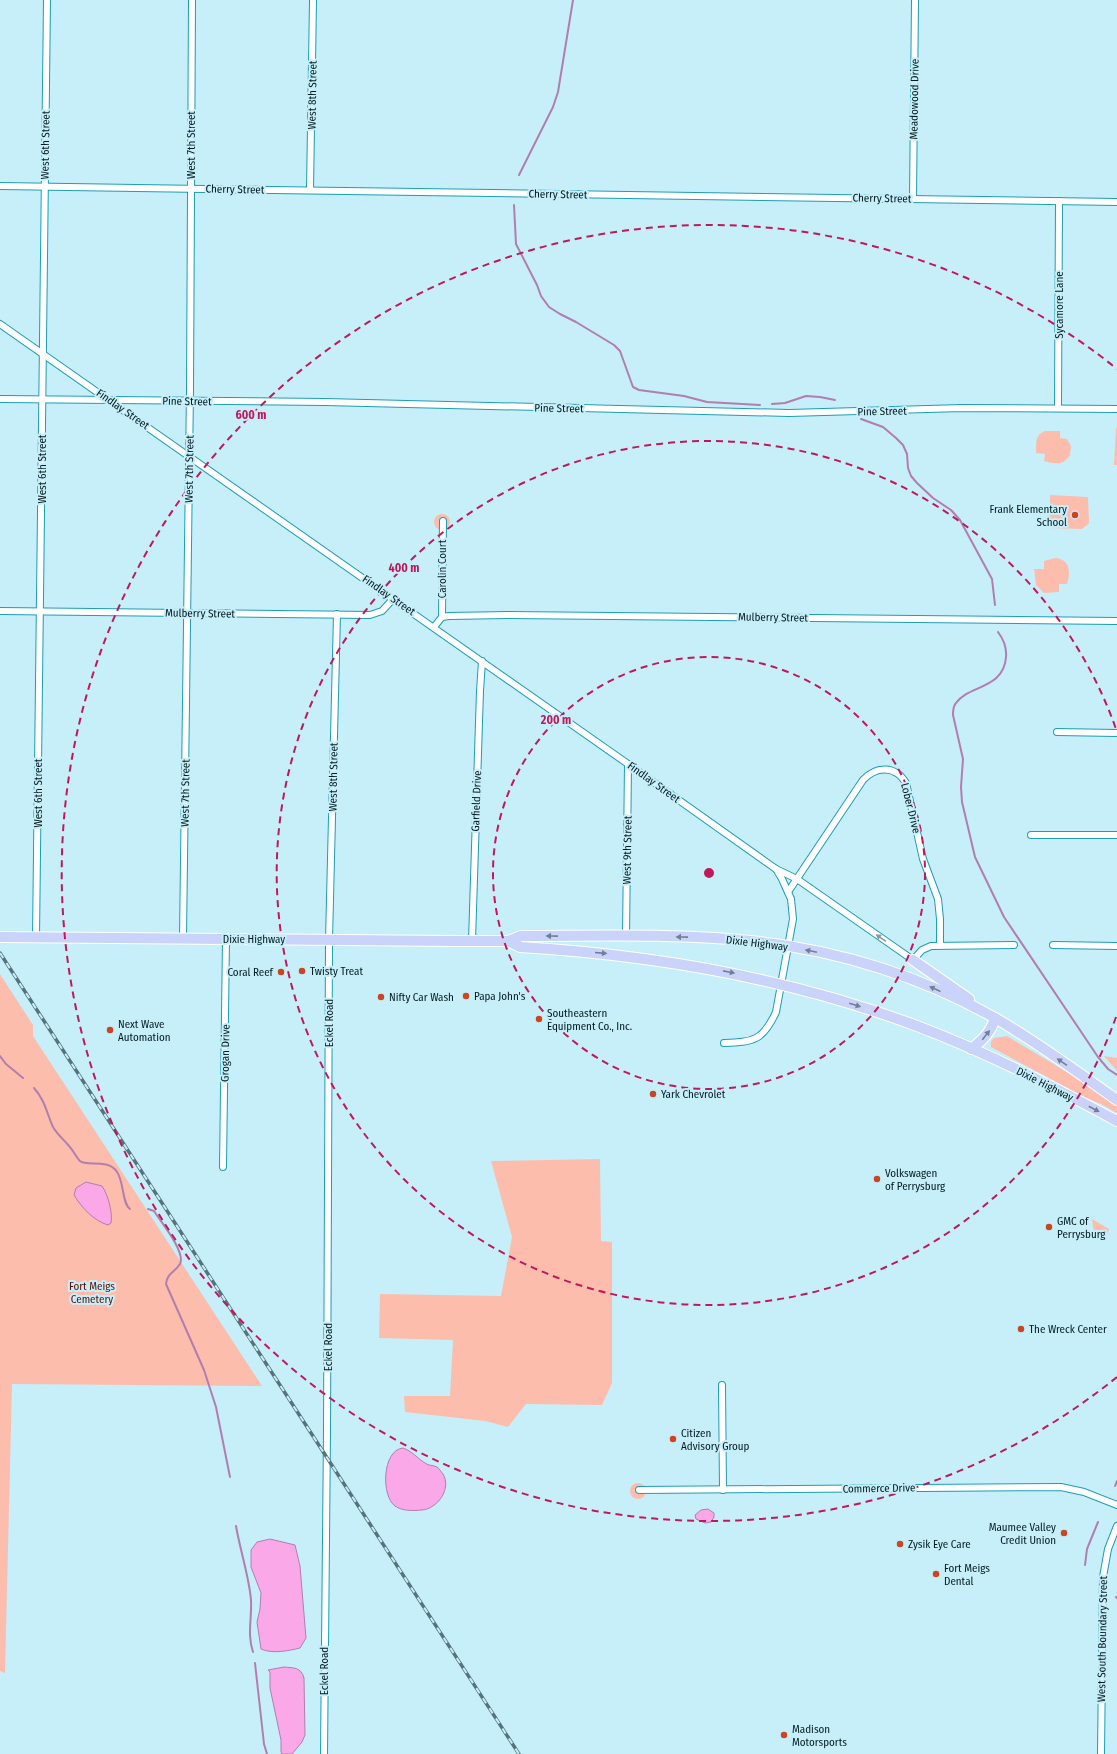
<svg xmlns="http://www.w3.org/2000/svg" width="1117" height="1754" font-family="'Fira Sans Condensed',sans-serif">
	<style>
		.green { fill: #fdbdad }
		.water { fill: #fba8e9; stroke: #b17ead }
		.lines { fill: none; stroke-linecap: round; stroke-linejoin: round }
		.stream { stroke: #b17ead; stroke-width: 2 }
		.street-casing { stroke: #1b9eb7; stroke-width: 8 }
		.primary-casing { stroke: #fff; stroke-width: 12 }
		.street { stroke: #fff; stroke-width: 6 }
		.primary { stroke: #cad3f9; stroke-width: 10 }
		.rail-casing { stroke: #55737b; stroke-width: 3.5 }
		.rail { stroke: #c7effa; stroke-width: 2; stroke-dasharray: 6; stroke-linecap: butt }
		.oneway { fill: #708097 }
		.oneway2 { fill: #8e989b }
		.ring { fill: none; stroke: #c2185b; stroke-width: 2; stroke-dasharray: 7 5 }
		.poi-dot { fill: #ce4421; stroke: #c7effa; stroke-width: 1.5 }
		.labels { text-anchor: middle; stroke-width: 4; stroke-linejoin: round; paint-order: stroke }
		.street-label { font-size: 11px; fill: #031b20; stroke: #c7effa }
		.poi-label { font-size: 11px; fill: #031b20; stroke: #c7effa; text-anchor: start }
		.park-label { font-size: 11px; fill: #5b0d00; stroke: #c7effa }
		.centre { fill: #c2185b; stroke: #c7effa; stroke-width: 2 }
		.ring-label { font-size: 12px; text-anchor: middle; font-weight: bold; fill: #c2185b; stroke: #c7effa; stroke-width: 4; stroke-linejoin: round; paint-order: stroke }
	</style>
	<rect width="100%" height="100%" fill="#c7effa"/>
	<!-- green -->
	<g class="green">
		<path d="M 1116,428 L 1117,428 L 1117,465 L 1114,465 Z"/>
		<path d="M 1045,431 L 1060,431 L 1060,438 L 1067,439 L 1071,446 L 1070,455 C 1063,466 1056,464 1044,461 L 1045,454 L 1036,453 C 1036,443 1035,435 1045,431 Z"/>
		<path d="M 1050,495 L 1088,497 L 1089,523 L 1082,529 L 1049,528 Z"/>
		<circle cx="442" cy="522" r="8"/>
		<path d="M 1055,558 C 1070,559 1071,572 1067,584 L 1059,584 L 1059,592 L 1044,593 L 1036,585 L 1034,569 L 1044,569 L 1044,561 Z"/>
		<path d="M 0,974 L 33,1025 L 33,1036 L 262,1386 L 12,1384 L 5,1673 L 0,1671 Z"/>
		<path d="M 1007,1036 L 1070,1074 L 1117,1106 L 1117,1113 L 1101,1104 L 1084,1097 L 991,1047 L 991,1042 L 994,1038 Z"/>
		<path d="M 1104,1056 L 1117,1058 L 1117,1071 Z"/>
		<path d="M 600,1159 L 601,1241 L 612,1242 L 612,1383 L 602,1405 L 526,1404 L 508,1427 L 485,1421 L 405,1412 L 404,1396 L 450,1396 L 453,1340 L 379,1338 L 380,1294 L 501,1296 L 512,1237 L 491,1161 Z"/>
		<path d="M 1092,1219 L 1109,1229 L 1108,1233 L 1094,1233 Z"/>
		<circle cx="638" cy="1491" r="8"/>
	</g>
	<!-- water -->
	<g class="water">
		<path d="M 86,1182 L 102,1186 C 108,1195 113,1213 111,1223 L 108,1225 C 94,1221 81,1207 74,1195 L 76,1188 Z"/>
		<path d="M 403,1448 C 412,1451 417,1458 425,1463 C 429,1466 433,1465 437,1467 C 439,1468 441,1472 443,1474 C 452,1489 437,1509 422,1510 C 413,1511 402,1511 395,1506 C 381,1496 382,1450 403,1448 Z"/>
		<path d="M 708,1509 L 714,1513 L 714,1517 L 711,1522 L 705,1523 L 696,1519 L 695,1515 L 701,1510 Z"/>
		<path d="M 270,1539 L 295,1545 L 300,1566 L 306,1638 L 300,1648 C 288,1651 272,1654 261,1649 L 257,1622 L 260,1609 L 261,1593 L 251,1567 L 251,1550 L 257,1542 Z"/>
		<path d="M 284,1667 C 294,1668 301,1667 304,1678 L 305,1735 L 302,1742 L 292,1754 L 282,1754 L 281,1752 L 281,1740 L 270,1688 L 270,1672 L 268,1670 Z"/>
	</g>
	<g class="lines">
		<!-- stream -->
		<g class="stream">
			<path d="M 519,175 L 553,107 L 558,92 L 573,0"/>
			<path d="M 514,205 L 516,244 L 537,285 L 541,296 L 549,307 L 560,314 L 576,322 L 614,345 L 620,351 L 633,387 L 639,390 L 684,396 L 707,402 L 760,405"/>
			<path d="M 772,404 L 785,403 L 806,396 L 820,397 L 835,400"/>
			<path d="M 861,419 L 883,427 L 896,438 L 903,445 L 907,454 L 908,468 L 911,476 L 917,483 L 933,498 L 951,510 L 960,520 L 992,579 L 995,605"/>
			<path d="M 998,632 C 1004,640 1007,647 1006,657 C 1004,689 968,685 956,703 C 953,706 953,710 953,715 L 963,759 L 961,787 L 962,802 L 975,857 L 1004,917 L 1098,1057 L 1108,1069 L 1117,1075"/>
			<path d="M 0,1056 L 6,1064 L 23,1078"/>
			<path d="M 34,1088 C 45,1100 47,1114 53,1127 C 57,1134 64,1140 69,1146 C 73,1150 76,1157 80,1161 C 87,1167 108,1158 117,1172 C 124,1181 122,1204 130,1209"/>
			<path d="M 148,1209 L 154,1211 C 161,1222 186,1252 180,1264 C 175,1272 167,1273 166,1284 L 204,1370 L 216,1407 L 230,1477"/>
			<path d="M 1115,1486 L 1117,1481"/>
			<path d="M 236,1526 C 240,1550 249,1576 251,1600 C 252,1618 247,1635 253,1652"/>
			<path d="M 1085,1565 L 1087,1549 L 1098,1522"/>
			<path d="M 1116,1597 L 1117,1598"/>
			<path d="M 255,1663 L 264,1744 L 267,1754"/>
		</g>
		<defs>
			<g id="street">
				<path d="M 0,186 L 1117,202"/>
				<path d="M 310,190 L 313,0"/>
				<path d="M 913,199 L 915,0"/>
				<path d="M 0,324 L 628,764 L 776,869 L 797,879 L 913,960 L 922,950 L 931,946 L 1014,945"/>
				<path d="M 0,399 L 325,402 L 789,413 L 962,408 L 1117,409"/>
				<path d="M 1058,408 L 1059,201"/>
				<path d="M 0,611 L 370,615 L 382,611 L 393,599"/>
				<path d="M 442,617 L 443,521"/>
				<path d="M 434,627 L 442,617 L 449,616 L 508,615 L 1117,621"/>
				<path d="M 1057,732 L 1117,733"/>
				<path d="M 1031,835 L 1117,835"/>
				<path d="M 788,892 L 863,780 C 876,766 895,765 906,783 L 923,859 L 938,899 L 940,919 L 940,944"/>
				<path d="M 626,937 L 628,764"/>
				<path d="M 36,938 L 47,0"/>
				<path d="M 183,939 L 190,389 L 192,0"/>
				<path d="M 472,941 L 480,691 L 482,661"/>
				<path d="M 1053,945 L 1117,946"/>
				<path d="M 724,1043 C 753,1042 763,1041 776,1012 L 793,919 L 791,899 L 782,879 L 776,869"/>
				<path d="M 223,1167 L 226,939"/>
				<path d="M 722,1385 L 723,1490"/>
				<path d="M 639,1490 L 1061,1487 L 1084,1492 L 1117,1505"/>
				<path d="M 324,1754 L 327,1432 L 329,940 L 337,614"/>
				<path d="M 1101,1754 L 1103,1577 L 1108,1549 L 1117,1526"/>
			</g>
			<g id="primary">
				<path d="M 0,937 L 455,941 L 508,941 L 521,936 C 600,936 681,933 760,942 C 841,951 925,978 995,1018 C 1037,1042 1077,1072 1117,1100"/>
				<path d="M 508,941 L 520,947 C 656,955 789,978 917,1026 C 986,1052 1052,1086 1117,1121"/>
				<path d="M 913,960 L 969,999"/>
				<path d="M 971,1049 C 983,1040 991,1032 995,1018"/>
			</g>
		</defs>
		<!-- street casing -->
		<use href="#street" class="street-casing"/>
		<!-- primary casing -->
		<use href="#primary" class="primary-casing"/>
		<!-- street -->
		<use href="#street" class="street"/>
		<!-- primary -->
		<use href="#primary" class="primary"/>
		<defs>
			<path id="rail" d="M 0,953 L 519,1754"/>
		</defs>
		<!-- rail casing -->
		<use href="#rail" class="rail-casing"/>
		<!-- rail -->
		<use href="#rail" class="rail"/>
	</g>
	<!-- one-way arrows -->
	<defs><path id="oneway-solid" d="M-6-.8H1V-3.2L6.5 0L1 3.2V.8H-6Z"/></defs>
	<g class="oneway">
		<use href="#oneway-solid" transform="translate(552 936) rotate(-179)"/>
		<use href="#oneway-solid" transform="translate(682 937) rotate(-179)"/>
		<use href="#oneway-solid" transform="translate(811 951) rotate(-168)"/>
		<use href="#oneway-solid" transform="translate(601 953) rotate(5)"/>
		<use href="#oneway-solid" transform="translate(729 972) rotate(11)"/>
		<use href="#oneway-solid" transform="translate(935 989) rotate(-156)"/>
		<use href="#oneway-solid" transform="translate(855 1005) rotate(17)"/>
		<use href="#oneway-solid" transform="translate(986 1035) rotate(-52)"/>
		<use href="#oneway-solid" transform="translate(1062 1062) rotate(-146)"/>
		<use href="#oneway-solid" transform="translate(1094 1109) rotate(28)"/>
	</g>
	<use class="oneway2" href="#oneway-solid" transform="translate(881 938) rotate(-145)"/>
	<!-- distance rings -->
	<g class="ring">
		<circle cx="709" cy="873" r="216"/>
		<path d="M1116 1017A432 432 0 1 1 1116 729"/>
		<path d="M1117 1377A648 648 0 1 1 1117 369"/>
	</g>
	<!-- markers -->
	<g class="poi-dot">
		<circle cx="1075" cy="515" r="4"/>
		<circle cx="302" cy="971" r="4"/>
		<circle cx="281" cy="972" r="4"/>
		<circle cx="466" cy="996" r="4"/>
		<circle cx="381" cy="997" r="4"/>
		<circle cx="539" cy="1019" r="4"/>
		<circle cx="110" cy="1030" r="4"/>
		<circle cx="653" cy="1094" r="4"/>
		<circle cx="877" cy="1179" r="4"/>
		<circle cx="1049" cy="1227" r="4"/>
		<circle cx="1021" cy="1329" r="4"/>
		<circle cx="673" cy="1439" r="4"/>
		<circle cx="1064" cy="1533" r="4"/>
		<circle cx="900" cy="1544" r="4"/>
		<circle cx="936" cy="1574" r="4"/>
		<circle cx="784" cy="1735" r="4"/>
	</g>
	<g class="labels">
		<!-- street labels -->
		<g class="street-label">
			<text transform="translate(312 95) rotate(-89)" y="4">West 8th Street</text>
			<text transform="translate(914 99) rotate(-89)" y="4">Meadowood Drive</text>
			<text transform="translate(45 145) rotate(-89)" y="4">West 6th Street</text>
			<text transform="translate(191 145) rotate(-90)" y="4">West 7th Street</text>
			<text transform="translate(235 189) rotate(1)" y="4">Cherry Street</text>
			<text transform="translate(558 194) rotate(1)" y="4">Cherry Street</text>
			<text transform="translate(882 198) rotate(1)" y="4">Cherry Street</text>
			<text transform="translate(1059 305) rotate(-90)" y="4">Sycamore Lane</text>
			<text transform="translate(187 401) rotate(1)" y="4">Pine Street</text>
			<text transform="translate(559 408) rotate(1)" y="4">Pine Street</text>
			<text transform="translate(123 409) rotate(35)" y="4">Findlay Street</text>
			<text transform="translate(882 411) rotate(-1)" y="4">Pine Street</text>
			<text transform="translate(42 469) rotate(-90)" y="4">West 6th Street</text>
			<text transform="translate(189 469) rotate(-89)" y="4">West 7th Street</text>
			<text transform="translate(442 569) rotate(-90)" y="4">Carolin Court</text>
			<text transform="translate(389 595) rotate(35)" y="4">Findlay Street</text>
			<text transform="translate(200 613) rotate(1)" y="4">Mulberry Street</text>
			<text transform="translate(773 617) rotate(1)" y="4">Mulberry Street</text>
			<text transform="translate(333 777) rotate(-89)" y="4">West 8th Street</text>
			<text transform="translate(654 782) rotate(36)" y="4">Findlay Street</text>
			<text transform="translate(38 793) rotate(-90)" y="4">West 6th Street</text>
			<text transform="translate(185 793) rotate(-89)" y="4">West 7th Street</text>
			<text transform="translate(476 801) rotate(-88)" y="4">Garfield Drive</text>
			<text transform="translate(911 808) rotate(76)" y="4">Lober Drive</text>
			<text transform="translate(627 850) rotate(-89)" y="4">West 9th Street</text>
			<text x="254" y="943">Dixie Highway</text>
			<text transform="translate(757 943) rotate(7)" y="4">Dixie Highway</text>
			<text transform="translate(329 1023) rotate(-90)" y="4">Eckel Road</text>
			<text transform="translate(225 1053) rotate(-89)" y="4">Grogan Drive</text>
			<text transform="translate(1045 1084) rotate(27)" y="4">Dixie Highway</text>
			<text transform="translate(328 1347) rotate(-90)" y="4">Eckel Road</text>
			<text transform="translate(879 1488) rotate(-1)" y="4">Commerce Drive</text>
			<text transform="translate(1102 1639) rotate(-89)" y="4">West South Boundary Street</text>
			<text transform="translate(324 1671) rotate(-90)" y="4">Eckel Road</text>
		</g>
		<!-- poi labels -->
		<g class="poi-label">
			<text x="1067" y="513" text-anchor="end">Frank Elementary<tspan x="1067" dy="13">School</tspan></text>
			<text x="310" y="975">Twisty Treat</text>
			<text x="273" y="976" text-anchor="end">Coral Reef</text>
			<text x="474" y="1000">Papa John's</text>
			<text x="389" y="1001">Nifty Car Wash</text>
			<text x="547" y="1017">Southeastern<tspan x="547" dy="13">Equipment Co., Inc.</tspan></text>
			<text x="118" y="1028">Next Wave<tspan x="118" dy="13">Automation</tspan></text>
			<text x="661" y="1098">Yark Chevrolet</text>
			<text x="885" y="1177">Volkswagen<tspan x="885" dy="13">of Perrysburg</tspan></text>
			<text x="1057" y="1225">GMC of<tspan x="1057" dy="13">Perrysburg</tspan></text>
			<text x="1029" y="1333">The Wreck Center</text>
			<text x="681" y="1437">Citizen<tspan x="681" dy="13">Advisory Group</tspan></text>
			<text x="1056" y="1531" text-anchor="end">Maumee Valley<tspan x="1056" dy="13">Credit Union</tspan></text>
			<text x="908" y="1548">Zysik Eye Care</text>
			<text x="944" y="1572">Fort Meigs<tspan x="944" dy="13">Dental</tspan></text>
			<text x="792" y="1733">Madison<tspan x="792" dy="13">Motorsports</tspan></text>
		</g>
		<!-- park labels -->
		<g class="park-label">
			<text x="92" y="1290">Fort Meigs<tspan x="92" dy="13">Cemetery</tspan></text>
		</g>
	</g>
	<circle cx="709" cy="873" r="6" class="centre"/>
	<g class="ring-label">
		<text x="251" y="419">600 m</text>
		<text x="404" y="572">400 m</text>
		<text x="556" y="724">200 m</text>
	</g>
</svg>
